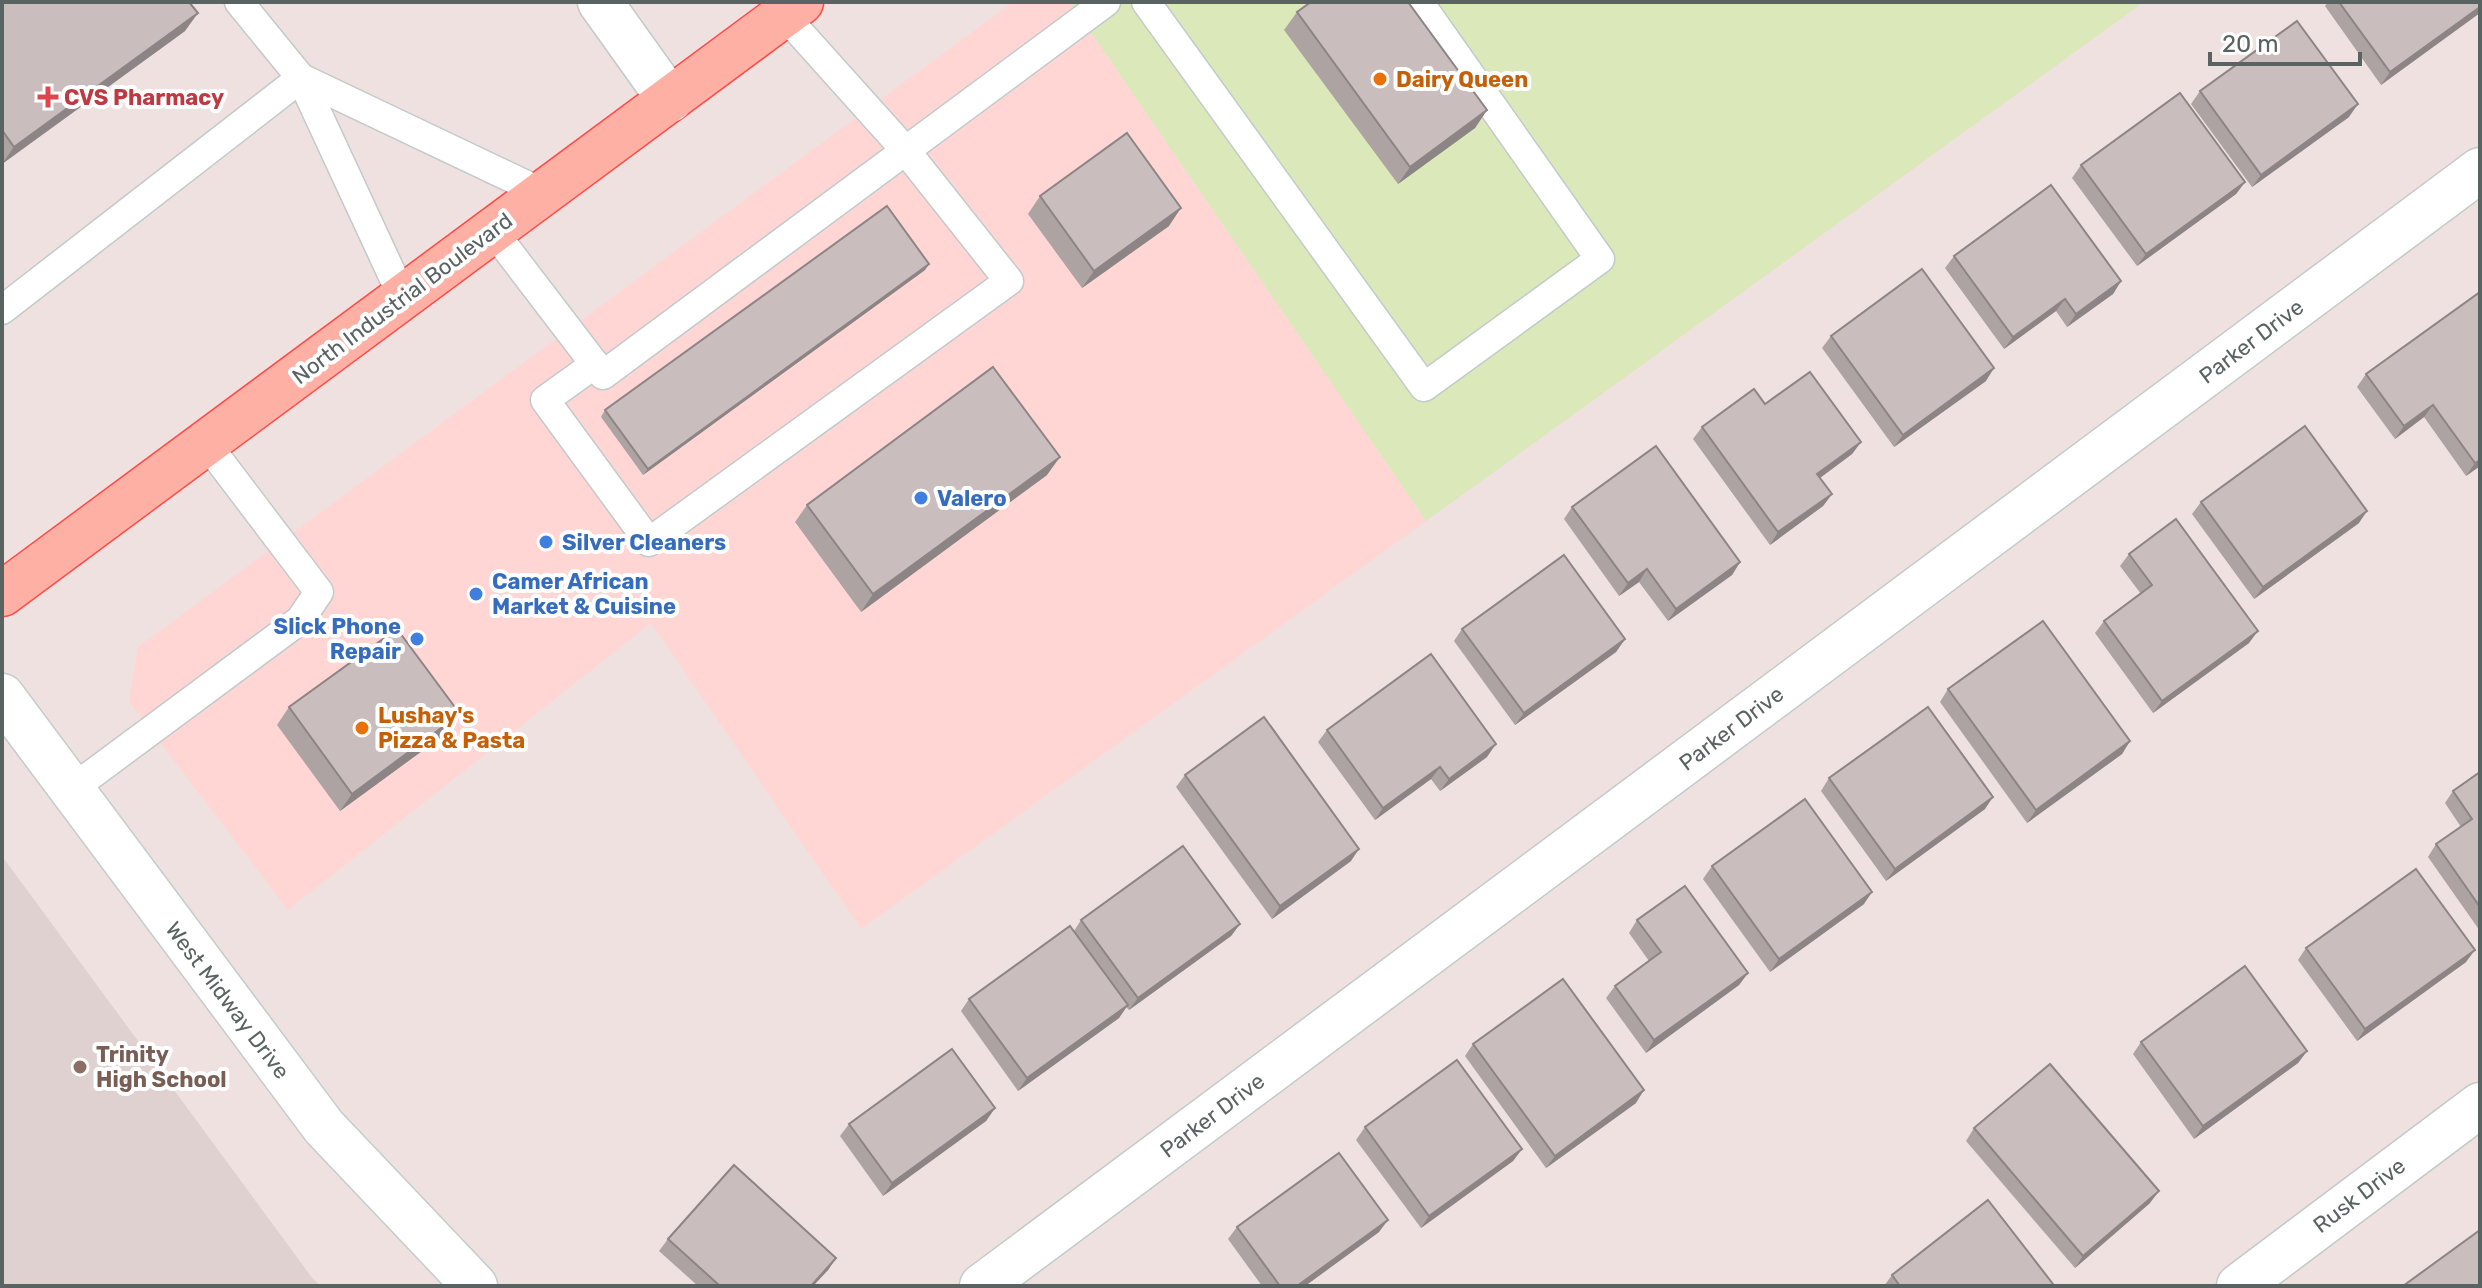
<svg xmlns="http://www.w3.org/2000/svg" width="2482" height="1288" font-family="Rubik,sans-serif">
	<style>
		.commercial { fill: #ffd6d4 }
		.education { fill: #e0d1d1 }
		.green { fill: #dae8ba }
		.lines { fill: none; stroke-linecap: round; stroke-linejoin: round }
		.lane-casing { stroke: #c2caca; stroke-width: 31 }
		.street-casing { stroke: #c2caca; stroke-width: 47 }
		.secondary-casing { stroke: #c2cdcc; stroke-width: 47 }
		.primary-casing { stroke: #fe4b48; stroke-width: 47 }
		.lane { stroke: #fff; stroke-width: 28 }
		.street { stroke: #fff; stroke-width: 44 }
		.secondary { stroke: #fff; stroke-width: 44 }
		.primary { stroke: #ffb0a4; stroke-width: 44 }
		.wall { fill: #ada3a3 }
		.shaded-wall { fill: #8d8485 }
		.building { fill: #c9bdbe; stroke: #8d8485; stroke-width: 2 }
		.food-dot { fill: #e8710a; stroke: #fff; stroke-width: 3 }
		.health-dot { fill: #e0444e; stroke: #fff; stroke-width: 3 }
		.shop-dot { fill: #3f7fe0; stroke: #fff; stroke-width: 3 }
		.education-dot { fill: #8d6e63; stroke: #fff; stroke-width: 3 }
		.labels { text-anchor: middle; stroke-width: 8; stroke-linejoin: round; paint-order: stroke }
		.food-label { font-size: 22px; font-weight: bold; fill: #c56008; stroke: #fff; text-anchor: start }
		.health-label { font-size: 22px; font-weight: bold; fill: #be3a42; stroke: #fff; text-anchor: start }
		.street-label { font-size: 22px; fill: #596361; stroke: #fff }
		.shop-label { font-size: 22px; font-weight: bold; fill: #366cbe; stroke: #fff; text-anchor: start }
		.education-label { font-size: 22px; font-weight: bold; fill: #785e54; stroke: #fff; text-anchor: start }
	</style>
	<rect width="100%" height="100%" fill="#eee1e0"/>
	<!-- commercial -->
	<path class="commercial" d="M 1013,2 L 1070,2 L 1426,521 L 861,929 L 651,623 L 288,910 L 129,702 L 138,647 Z"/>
	<!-- education -->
	<path class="education" d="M 2,856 L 313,1279 L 321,1286 L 2,1286 Z"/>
	<!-- green -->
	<path class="green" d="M 1070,2 L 2144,2 L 1426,521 Z"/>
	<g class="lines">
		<defs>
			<g id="lane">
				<path d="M 239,2 L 301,78 L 403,298"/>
				<path d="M 1146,2 L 1424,387 L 1600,259 L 1419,2"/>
				<path d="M 301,78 L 543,193"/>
				<path d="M 493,231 L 603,375 L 1106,2"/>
				<path d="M 2,310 L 301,78"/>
				<path d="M 595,364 L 545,400 L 649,542 L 1009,281 L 906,151 L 784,15"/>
				<path d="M 72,789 L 300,620 L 319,592 L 206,443"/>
			</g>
			<g id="street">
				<path d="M 600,2 L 670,100"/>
				<path d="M 982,1286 L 2480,170"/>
				<path d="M 2239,1286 L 2480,1105"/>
			</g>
			<path id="secondary" d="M 2,696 L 324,1127 L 475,1286"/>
			<path id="primary" d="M 2,594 L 801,2"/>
		</defs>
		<!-- lane casing -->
		<use href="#lane" class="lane-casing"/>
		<!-- street casing -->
		<use href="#street" class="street-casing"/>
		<!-- secondary casing -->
		<use href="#secondary" class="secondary-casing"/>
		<!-- primary casing -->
		<use href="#primary" class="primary-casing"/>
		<!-- lane -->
		<use href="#lane" class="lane"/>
		<!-- street -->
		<use href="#street" class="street"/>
		<!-- secondary -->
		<use href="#secondary" class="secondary"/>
		<!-- primary -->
		<use href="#primary" class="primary"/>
	</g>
	<!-- wall -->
	<g class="wall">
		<path d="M 2,2 L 185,31 L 2,164 Z"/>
		<path d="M 2328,2 L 2480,2 L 2381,85 L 2325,6 Z"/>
		<path d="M 1297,12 L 1487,110 L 1475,128 L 1398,184 L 1284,30 Z"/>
		<path d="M 2200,91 L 2349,117 L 2252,187 L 2191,104 Z"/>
		<path d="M 2081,165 L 2245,182 L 2236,194 L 2137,266 L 2072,178 Z"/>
		<path d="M 1040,196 L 1169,226 L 1082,288 L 1028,214 Z"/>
		<path d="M 1954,256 L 2121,281 L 2113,294 L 2067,327 L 2056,311 L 2004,349 L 1945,268 Z"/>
		<path d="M 925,270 L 643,475 L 601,417 L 605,410 Z"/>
		<path d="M 2480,292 L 2480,466 L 2466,476 L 2424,417 L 2395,439 L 2357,387 L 2366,374 Z"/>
		<path d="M 1831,336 L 1986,381 L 1894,447 L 1822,348 Z"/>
		<path d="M 1765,404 L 1861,442 L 1852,454 L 1820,478 L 1832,494 L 1823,506 L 1770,545 L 1693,439 L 1702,427 Z"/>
		<path d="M 1047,475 L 861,612 L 795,522 L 807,505 Z"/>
		<path d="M 2201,502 L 2359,523 L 2254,599 L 2192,514 Z"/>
		<path d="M 1572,507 L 1740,562 L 1732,575 L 1668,621 L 1639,582 L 1619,596 L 1564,519 Z"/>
		<path d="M 2129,554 L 2249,643 L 2153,713 L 2095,633 L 2104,621 L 2141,594 L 2120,566 Z"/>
		<path d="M 1462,629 L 1625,639 L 1616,652 L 1515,725 L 1454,641 Z"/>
		<path d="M 1948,689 L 2130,741 L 2122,754 L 2027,823 L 1940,702 Z"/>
		<path d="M 289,707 L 448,732 L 340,811 L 277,725 Z"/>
		<path d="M 1327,730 L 1487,757 L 1440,791 L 1431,779 L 1375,820 L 1318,742 Z"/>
		<path d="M 2480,772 L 2480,931 L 2428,857 L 2436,844 L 2461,827 L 2445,803 L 2453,791 Z"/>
		<path d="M 1185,775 L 1351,861 L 1272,919 L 1176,787 Z"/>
		<path d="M 1829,778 L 1985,809 L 1886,881 L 1821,791 Z"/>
		<path d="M 1712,866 L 1864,904 L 1770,972 L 1703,879 Z"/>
		<path d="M 1081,920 L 1240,924 L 1231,936 L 1129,1010 L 1126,1007 L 1119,1018 L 1018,1091 L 961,1011 L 969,999 L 1074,931 Z"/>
		<path d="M 1637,920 L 1748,973 L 1739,985 L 1646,1053 L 1606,998 L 1615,986 L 1649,961 L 1629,933 Z"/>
		<path d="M 2306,948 L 2466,962 L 2357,1041 L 2298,960 Z"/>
		<path d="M 2141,1042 L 2307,1051 L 2298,1063 L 2194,1139 L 2133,1054 Z"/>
		<path d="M 1473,1044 L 1636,1103 L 1546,1168 L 1465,1056 Z"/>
		<path d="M 995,1108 L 986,1121 L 883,1196 L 840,1136 L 849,1124 Z"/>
		<path d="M 1365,1127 L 1522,1149 L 1513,1161 L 1421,1228 L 1356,1140 Z"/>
		<path d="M 1974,1128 L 2150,1203 L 2075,1268 L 1966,1141 Z"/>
		<path d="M 1237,1227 L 1379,1232 L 1305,1286 L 1262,1286 L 1228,1239 Z"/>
		<path d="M 668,1239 L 836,1258 L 828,1270 L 813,1286 L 698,1286 L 659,1251 Z"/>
		<path d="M 1892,1275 L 2051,1286 L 1884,1286 Z"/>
	</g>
	<!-- shaded-wall -->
	<g class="shaded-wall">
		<path d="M 2480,7 L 2480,13 L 2381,85 L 2390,72 Z"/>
		<path d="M 198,13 L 185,31 L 2,164 L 14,147 Z"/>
		<path d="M 2358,104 L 2349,117 L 2252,187 L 2261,175 Z"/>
		<path d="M 1487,110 L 1475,128 L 1398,184 L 1410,167 Z"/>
		<path d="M 2245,182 L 2236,194 L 2137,266 L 2146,254 Z"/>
		<path d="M 1181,208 L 1169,226 L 1082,288 L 1094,271 Z"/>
		<path d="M 929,264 L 925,270 L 643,475 L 648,469 Z"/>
		<path d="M 2121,281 L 2113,294 L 2067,327 L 2076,314 Z"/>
		<path d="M 2065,299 L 2056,311 L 2004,349 L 2013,337 Z"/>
		<path d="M 1994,368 L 1986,381 L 1894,447 L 1903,435 Z"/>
		<path d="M 2433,405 L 2424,417 L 2395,439 L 2404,426 Z"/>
		<path d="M 1861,442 L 1852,454 L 1809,486 L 1817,474 Z"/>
		<path d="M 1060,457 L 1047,475 L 861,612 L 873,594 Z"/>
		<path d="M 2480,460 L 2480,466 L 2466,476 L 2475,463 Z"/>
		<path d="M 1832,494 L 1823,506 L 1770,545 L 1778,532 Z"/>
		<path d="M 2367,511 L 2359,523 L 2254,599 L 2263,587 Z"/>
		<path d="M 1740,562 L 1732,575 L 1668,621 L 1676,609 Z"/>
		<path d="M 1647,569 L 1639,582 L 1619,596 L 1628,583 Z"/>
		<path d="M 2258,631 L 2249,643 L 2153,713 L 2162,701 Z"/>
		<path d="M 1625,639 L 1616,652 L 1515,725 L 1524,713 Z"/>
		<path d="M 460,714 L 448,732 L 340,811 L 352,794 Z"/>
		<path d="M 2130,741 L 2122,754 L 2027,823 L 2036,810 Z"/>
		<path d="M 1496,744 L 1487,757 L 1440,791 L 1449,779 Z"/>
		<path d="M 1440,767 L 1431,779 L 1375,820 L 1383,808 Z"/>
		<path d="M 1993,797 L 1985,809 L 1886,881 L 1895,869 Z"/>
		<path d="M 1359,849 L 1351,861 L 1272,919 L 1280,906 Z"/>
		<path d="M 1872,892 L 1864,904 L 1770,972 L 1779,959 Z"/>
		<path d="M 1240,924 L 1231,936 L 1129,1010 L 1138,998 Z"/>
		<path d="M 2475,950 L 2466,962 L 2357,1041 L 2365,1029 Z"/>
		<path d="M 1748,973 L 1739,985 L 1646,1053 L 1654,1040 Z"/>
		<path d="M 1128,1005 L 1119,1018 L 1018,1091 L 1027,1078 Z"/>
		<path d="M 2307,1051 L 2298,1063 L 2194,1139 L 2203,1126 Z"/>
		<path d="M 1644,1090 L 1636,1103 L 1546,1168 L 1555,1156 Z"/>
		<path d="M 995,1108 L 986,1121 L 883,1196 L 892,1183 Z"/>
		<path d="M 1522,1149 L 1513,1161 L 1421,1228 L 1429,1216 Z"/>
		<path d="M 2159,1191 L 2150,1203 L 2075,1268 L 2083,1256 Z"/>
		<path d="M 1388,1220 L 1379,1232 L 1305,1286 L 1297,1286 Z"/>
		<path d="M 836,1258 L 828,1270 L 813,1286 L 811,1286 Z"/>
	</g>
	<!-- building -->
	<g class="building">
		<path d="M 2,2 L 189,2 L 198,13 L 14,147 L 2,130 Z"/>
		<path d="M 1311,2 L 1408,2 L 1487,110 L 1410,167 L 1297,12 Z"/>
		<path d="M 2339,2 L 2480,2 L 2480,7 L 2390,72 Z"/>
		<path d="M 2297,21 L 2358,104 L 2261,175 L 2200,91 Z"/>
		<path d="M 2180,93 L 2245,182 L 2146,254 L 2081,165 Z"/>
		<path d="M 1127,133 L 1181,208 L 1094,271 L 1040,196 Z"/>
		<path d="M 2051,185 L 2121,281 L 2076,314 L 2065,299 L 2013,337 L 1954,256 Z"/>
		<path d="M 887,206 L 929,264 L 648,469 L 605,410 Z"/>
		<path d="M 1922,269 L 1994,368 L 1903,435 L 1831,336 Z"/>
		<path d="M 2480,292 L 2480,460 L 2475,463 L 2433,405 L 2404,426 L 2366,374 Z"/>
		<path d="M 993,367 L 1060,457 L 873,594 L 807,505 Z"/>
		<path d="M 1810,372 L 1861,442 L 1817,474 L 1832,494 L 1778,532 L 1702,427 L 1754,389 L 1765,404 Z"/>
		<path d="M 2305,426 L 2367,511 L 2263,587 L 2201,502 Z"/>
		<path d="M 1656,446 L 1740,562 L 1676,609 L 1647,569 L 1628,583 L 1572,507 Z"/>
		<path d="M 2176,519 L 2258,631 L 2162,701 L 2104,621 L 2152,585 L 2129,554 Z"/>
		<path d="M 1564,555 L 1625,639 L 1524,713 L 1462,629 Z"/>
		<path d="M 2043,621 L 2130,741 L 2036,810 L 1948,689 Z"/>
		<path d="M 397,629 L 460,714 L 352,794 L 289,707 Z"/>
		<path d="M 1431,654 L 1496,744 L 1449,779 L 1440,767 L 1383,808 L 1327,730 Z"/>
		<path d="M 1928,707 L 1993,797 L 1895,869 L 1829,778 Z"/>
		<path d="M 1264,717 L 1359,849 L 1280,906 L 1185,775 Z"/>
		<path d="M 2480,772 L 2480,907 L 2436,844 L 2472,819 L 2453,791 Z"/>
		<path d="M 1805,799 L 1872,892 L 1779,959 L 1712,866 Z"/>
		<path d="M 1183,846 L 1240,924 L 1138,998 L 1081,920 Z"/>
		<path d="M 2416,869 L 2475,950 L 2365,1029 L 2306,948 Z"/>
		<path d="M 1685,886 L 1748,973 L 1654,1040 L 1615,986 L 1661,952 L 1637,920 Z"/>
		<path d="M 1070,926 L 1128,1005 L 1027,1078 L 969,999 Z"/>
		<path d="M 2245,966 L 2307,1051 L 2203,1126 L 2141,1042 Z"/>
		<path d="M 1563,979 L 1644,1090 L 1555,1156 L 1473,1044 Z"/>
		<path d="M 952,1049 L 995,1108 L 892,1183 L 849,1124 Z"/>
		<path d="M 1457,1060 L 1522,1149 L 1429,1216 L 1365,1127 Z"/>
		<path d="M 2050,1064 L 2159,1191 L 2083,1256 L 1974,1128 Z"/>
		<path d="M 1339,1153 L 1388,1220 L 1297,1286 L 1280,1286 L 1237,1227 Z"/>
		<path d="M 734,1165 L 836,1258 L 811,1286 L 720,1286 L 668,1239 Z"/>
		<path d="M 1988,1200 L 2053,1284 L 2050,1286 L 1900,1286 L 1892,1275 Z"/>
		<path d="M 2480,1230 L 2480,1286 L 2403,1286 Z"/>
	</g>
	<!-- markers -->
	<g class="food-dot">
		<circle cx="1380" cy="79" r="8"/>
		<circle cx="362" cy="728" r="8"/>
	</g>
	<path class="health-dot" d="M44 85h8v8h8v8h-8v8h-8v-8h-8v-8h8z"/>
	<g class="shop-dot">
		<circle cx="921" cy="498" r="8"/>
		<circle cx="546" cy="542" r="8"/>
		<circle cx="476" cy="594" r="8"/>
		<circle cx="417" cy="639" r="8"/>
	</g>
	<circle class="education-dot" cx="80" cy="1067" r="8"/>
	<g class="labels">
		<!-- food labels -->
		<g class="food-label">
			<text x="1396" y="87">Dairy Queen</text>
			<text x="378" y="723">Lushay's<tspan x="378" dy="25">Pizza &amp; Pasta</tspan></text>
		</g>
		<!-- health labels -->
		<g class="health-label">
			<text x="64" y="105">CVS Pharmacy</text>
		</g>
		<!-- street labels -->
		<g class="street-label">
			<text transform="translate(402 298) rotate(-37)" y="8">North Industrial Boulevard</text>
			<text transform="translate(2251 341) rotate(-37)" y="8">Parker Drive</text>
			<text transform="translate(1731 728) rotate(-37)" y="8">Parker Drive</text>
			<text transform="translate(228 1000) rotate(53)" y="8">West Midway Drive</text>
			<text transform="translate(1212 1115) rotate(-37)" y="8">Parker Drive</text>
			<text transform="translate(2359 1195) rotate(-37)" y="8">Rusk Drive</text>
		</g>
		<!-- shop labels -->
		<g class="shop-label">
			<text x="937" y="506">Valero</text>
			<text x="562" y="550">Silver Cleaners</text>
			<text x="492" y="589">Camer African<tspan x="492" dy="25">Market &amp; Cuisine</tspan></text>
			<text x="401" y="634" text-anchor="end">Slick Phone<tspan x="401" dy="25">Repair</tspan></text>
		</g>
		<!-- education labels -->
		<g class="education-label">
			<text x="96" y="1062">Trinity<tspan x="96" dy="25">High School</tspan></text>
		</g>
	</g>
	<!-- border -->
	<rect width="2482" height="1288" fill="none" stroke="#596361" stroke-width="8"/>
	<!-- scale -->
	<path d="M2210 52v12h150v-12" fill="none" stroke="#596361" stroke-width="4"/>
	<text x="2222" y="52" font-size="24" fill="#596361" stroke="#ffffff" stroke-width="6" paint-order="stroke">20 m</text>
</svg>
